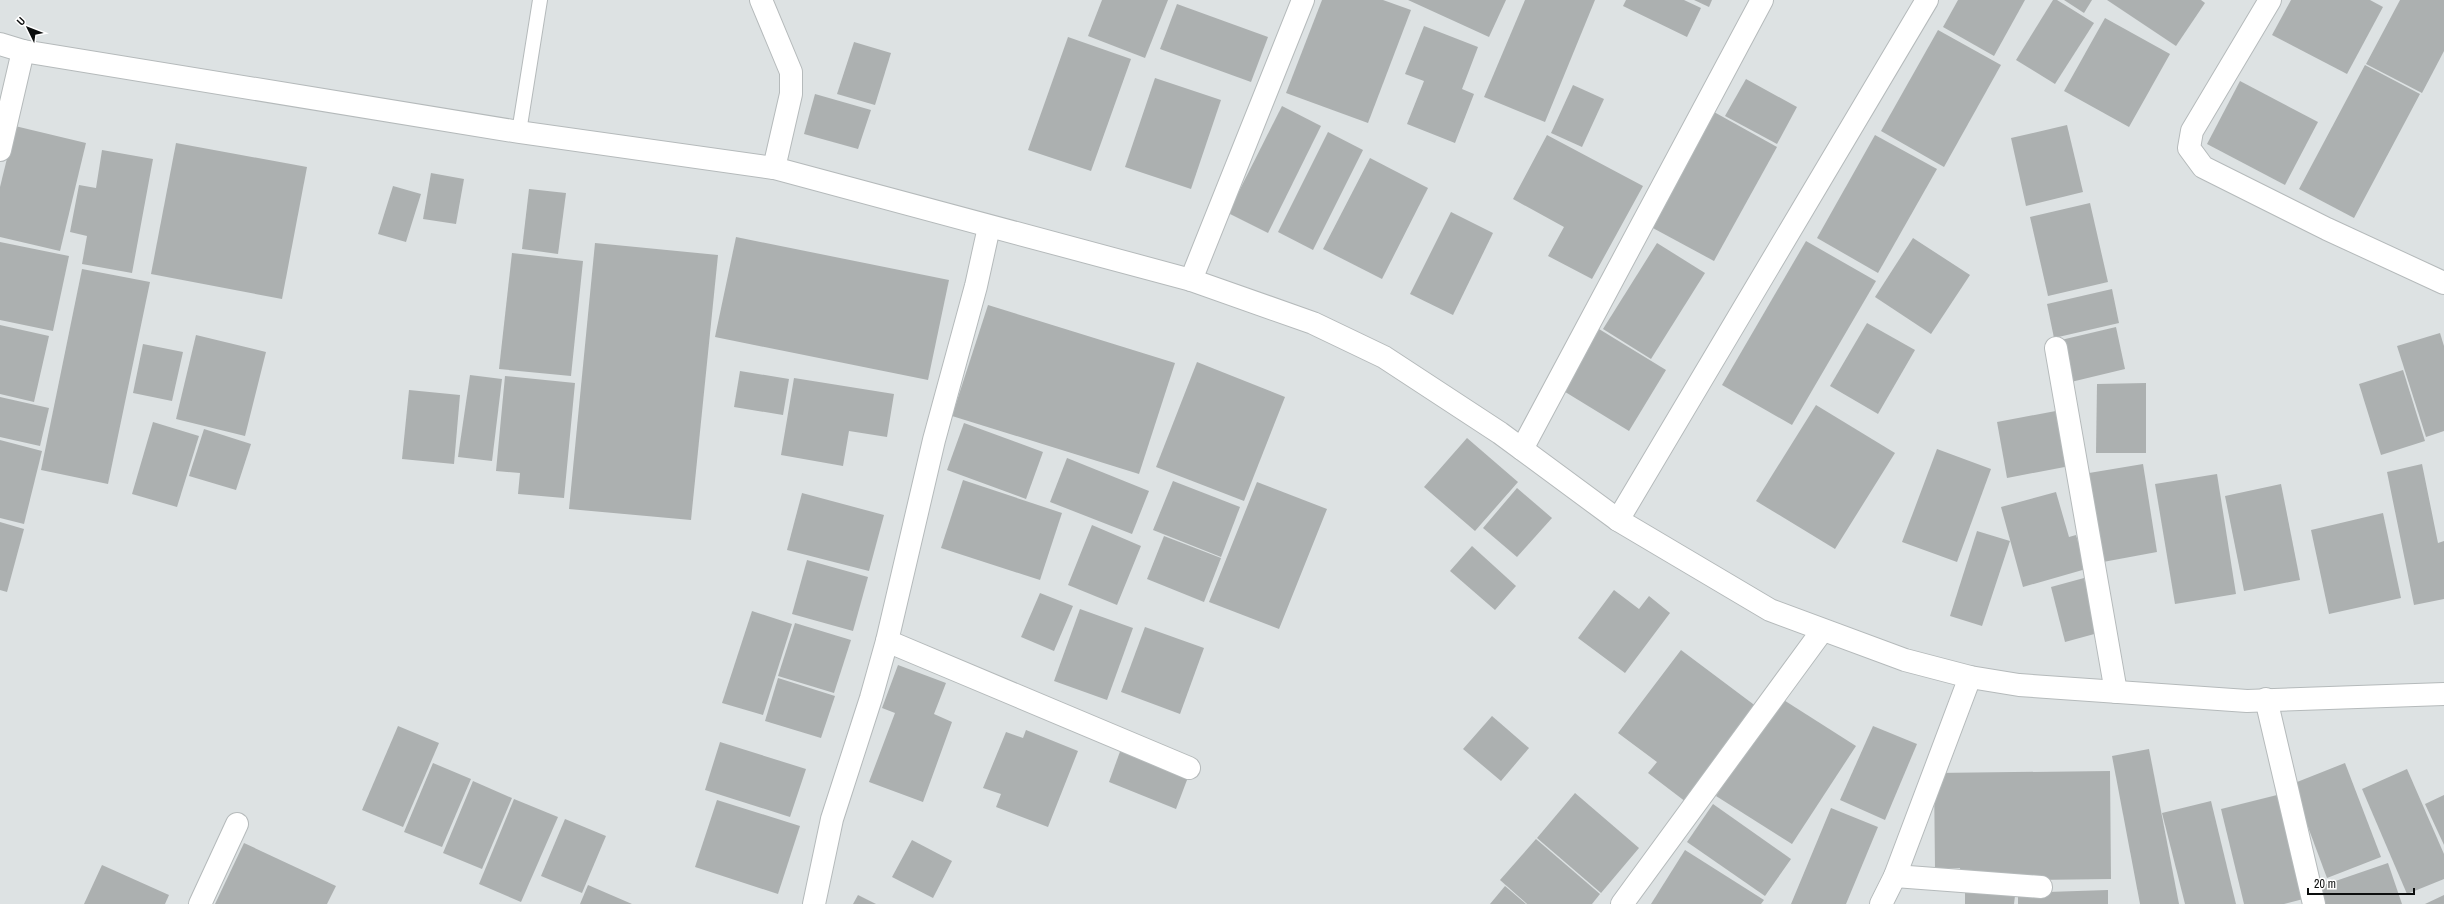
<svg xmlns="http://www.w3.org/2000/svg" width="2444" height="904" font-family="'Archivo Narrow',sans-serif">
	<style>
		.building { fill: #acb0b0 }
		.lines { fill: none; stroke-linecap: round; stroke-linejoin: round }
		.service-casing { stroke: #b5babb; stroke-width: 16 }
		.minor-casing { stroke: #b5babb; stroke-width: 24 }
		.trunk-casing { stroke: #b5babb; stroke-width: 24 }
		.service { stroke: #fff; stroke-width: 14 }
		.minor { stroke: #fff; stroke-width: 22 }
		.trunk { stroke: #fff; stroke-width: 22 }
	</style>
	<rect width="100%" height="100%" fill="#dde2e3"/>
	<!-- building -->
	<g class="building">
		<path d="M 1102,0 L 1168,0 L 1145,58 L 1088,36 Z"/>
		<path d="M 1322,0 L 1383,0 L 1411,10 L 1368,123 L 1286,93 Z"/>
		<path d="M 1408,0 L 1506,0 L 1489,37 Z"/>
		<path d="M 1525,0 L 1595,0 L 1545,122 L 1484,97 Z"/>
		<path d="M 1626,0 L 1684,0 L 1701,8 L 1687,37 L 1623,6 Z"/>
		<path d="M 1694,0 L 1712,0 L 1709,7 Z"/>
		<path d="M 1958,0 L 2025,0 L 1994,56 L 1943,27 Z"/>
		<path d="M 2053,0 L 2057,0 L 2094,23 L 2055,84 L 2016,60 Z"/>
		<path d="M 2064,0 L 2092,0 L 2084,13 Z"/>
		<path d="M 2107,0 L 2201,0 L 2205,3 L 2176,46 Z"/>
		<path d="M 2291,0 L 2370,0 L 2383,7 L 2347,74 L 2272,35 Z"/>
		<path d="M 2400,0 L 2444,0 L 2444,51 L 2422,93 L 2366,64 Z"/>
		<path d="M 1177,4 L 1268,37 L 1251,82 L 1160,49 Z"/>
		<path d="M 2105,18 L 2170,54 L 2129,127 L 2064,91 Z"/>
		<path d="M 1424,26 L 1478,47 L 1462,89 L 1474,94 L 1455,143 L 1407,124 L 1424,81 L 1405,74 Z"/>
		<path d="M 1938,30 L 2001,65 L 1944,167 L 1881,131 Z"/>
		<path d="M 1068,37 L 1131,59 L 1091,171 L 1028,150 Z"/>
		<path d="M 854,42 L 891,53 L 875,105 L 837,94 Z"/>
		<path d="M 2365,65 L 2420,94 L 2354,218 L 2299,189 Z"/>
		<path d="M 1155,78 L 1221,100 L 1191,189 L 1125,167 Z"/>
		<path d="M 1746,79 L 1797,107 L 1777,144 L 1725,116 Z"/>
		<path d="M 2240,81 L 2318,122 L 2285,185 L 2207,144 Z"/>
		<path d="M 1573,85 L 1604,99 L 1582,147 L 1551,133 Z"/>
		<path d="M 815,94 L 871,110 L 858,149 L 804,134 Z"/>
		<path d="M 1282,106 L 1321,126 L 1268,233 L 1228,213 Z"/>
		<path d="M 1714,112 L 1777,147 L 1714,261 L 1651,227 Z"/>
		<path d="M 2067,125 L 2083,192 L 2026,206 L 2011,138 Z"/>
		<path d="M 15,126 L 86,143 L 60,251 L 0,237 L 0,187 Z"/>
		<path d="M 1328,132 L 1363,150 L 1313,250 L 1278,232 Z"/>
		<path d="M 1547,135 L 1643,186 L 1592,279 L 1548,256 L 1564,227 L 1513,199 Z"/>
		<path d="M 1875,135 L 1937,169 L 1878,273 L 1817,238 Z"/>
		<path d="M 176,143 L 307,167 L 282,299 L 151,274 Z"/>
		<path d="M 102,150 L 153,159 L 132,273 L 82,264 L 87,236 L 70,232 L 79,185 L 96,188 Z"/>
		<path d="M 1370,158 L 1428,188 L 1382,279 L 1323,249 Z"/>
		<path d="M 431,173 L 464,179 L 456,224 L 423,219 Z"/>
		<path d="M 393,186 L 421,194 L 406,242 L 378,234 Z"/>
		<path d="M 529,189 L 566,193 L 558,254 L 522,249 Z"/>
		<path d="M 2090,203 L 2108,282 L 2048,296 L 2030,217 Z"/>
		<path d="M 1451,212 L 1493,233 L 1453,315 L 1410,294 Z"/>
		<path d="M 736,237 L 949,280 L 928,380 L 715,337 Z"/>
		<path d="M 1913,238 L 1970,275 L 1931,334 L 1875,297 Z"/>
		<path d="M 1806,241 L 1876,281 L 1792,425 L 1722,385 Z"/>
		<path d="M 0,242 L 69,256 L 53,331 L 0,320 Z"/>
		<path d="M 595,243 L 718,255 L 691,520 L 569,509 Z"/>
		<path d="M 1657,243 L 1705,273 L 1651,359 L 1603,329 Z"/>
		<path d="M 512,253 L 583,261 L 571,376 L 499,369 Z"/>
		<path d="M 82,269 L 150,282 L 108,484 L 41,470 Z"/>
		<path d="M 2112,289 L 2119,323 L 2054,338 L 2047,304 Z"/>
		<path d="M 988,305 L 1175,363 L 1139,474 L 952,416 Z"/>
		<path d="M 1867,323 L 1915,350 L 1878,414 L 1830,386 Z"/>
		<path d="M 0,325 L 49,336 L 34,402 L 0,394 Z"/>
		<path d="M 2116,327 L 2125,369 L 2071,382 L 2061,340 Z"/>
		<path d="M 1599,329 L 1666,370 L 1629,431 L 1562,390 Z"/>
		<path d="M 2440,333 L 2444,346 L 2444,431 L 2426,437 L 2397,346 Z"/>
		<path d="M 196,335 L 266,352 L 245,436 L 176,419 Z"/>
		<path d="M 143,344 L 183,352 L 172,401 L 133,393 Z"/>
		<path d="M 1197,362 L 1285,397 L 1244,501 L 1156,467 Z"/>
		<path d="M 2403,370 L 2425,441 L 2381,455 L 2359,384 Z"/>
		<path d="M 740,371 L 789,379 L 783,415 L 734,407 Z"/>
		<path d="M 470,375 L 502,379 L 492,461 L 458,457 Z"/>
		<path d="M 505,376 L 575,383 L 564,498 L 518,494 L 520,473 L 496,471 Z"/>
		<path d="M 794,378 L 894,394 L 887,437 L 849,431 L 843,466 L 781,455 Z"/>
		<path d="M 2146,383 L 2146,453 L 2096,453 L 2097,384 Z"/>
		<path d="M 409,390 L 460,395 L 454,464 L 402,459 Z"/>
		<path d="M 0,397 L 49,408 L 40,446 L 0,437 Z"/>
		<path d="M 1816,405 L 1895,453 L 1835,549 L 1756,501 Z"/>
		<path d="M 2061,410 L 2070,466 L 2007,478 L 1997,422 Z"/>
		<path d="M 153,422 L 199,436 L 177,507 L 132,494 Z"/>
		<path d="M 964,423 L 1043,452 L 1026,499 L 947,470 Z"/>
		<path d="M 204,429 L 251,444 L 236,490 L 189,476 Z"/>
		<path d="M 1467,438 L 1518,482 L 1475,531 L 1424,487 Z"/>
		<path d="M 0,440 L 42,451 L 24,524 L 0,518 Z"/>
		<path d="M 1937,449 L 1991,469 L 1957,562 L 1902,542 Z"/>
		<path d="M 1067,458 L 1149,491 L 1132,534 L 1050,502 Z"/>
		<path d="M 2143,464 L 2157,552 L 2103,562 L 2089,473 Z"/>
		<path d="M 2422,464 L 2438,543 L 2444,541 L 2444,599 L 2414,605 L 2387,472 Z"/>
		<path d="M 2217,474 L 2236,594 L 2175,604 L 2155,484 Z"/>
		<path d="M 963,480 L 1062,513 L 1040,580 L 941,548 Z"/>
		<path d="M 1173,481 L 1240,507 L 1221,557 L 1153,530 Z"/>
		<path d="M 1257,482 L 1327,509 L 1279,629 L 1209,602 Z"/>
		<path d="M 2281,484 L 2300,580 L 2244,591 L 2225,496 Z"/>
		<path d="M 1517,488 L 1552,518 L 1517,557 L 1483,528 Z"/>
		<path d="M 2056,492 L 2069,537 L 2076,535 L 2086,569 L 2023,587 L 2001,507 Z"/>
		<path d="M 802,493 L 884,515 L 869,571 L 787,550 Z"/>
		<path d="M 2383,513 L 2401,598 L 2329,614 L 2311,530 Z"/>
		<path d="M 0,522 L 24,529 L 7,592 L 0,590 Z"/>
		<path d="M 1092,525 L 1141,546 L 1117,605 L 1068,585 Z"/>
		<path d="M 1977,531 L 2010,541 L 1982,626 L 1950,616 Z"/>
		<path d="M 1164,536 L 1221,558 L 1204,602 L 1147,579 Z"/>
		<path d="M 1472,546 L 1516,586 L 1495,610 L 1450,571 Z"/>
		<path d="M 807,560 L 868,577 L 853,631 L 792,614 Z"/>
		<path d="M 2084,578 L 2098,633 L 2065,642 L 2051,587 Z"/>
		<path d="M 1614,590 L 1639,609 L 1649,596 L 1670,613 L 1625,673 L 1578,638 Z"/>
		<path d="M 1040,593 L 1073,606 L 1054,651 L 1021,637 Z"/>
		<path d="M 1080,609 L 1133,628 L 1107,700 L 1054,681 Z"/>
		<path d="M 752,611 L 792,624 L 763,715 L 722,703 Z"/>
		<path d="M 795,623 L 851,640 L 834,693 L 778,676 Z"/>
		<path d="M 1145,627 L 1204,648 L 1180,714 L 1121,692 Z"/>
		<path d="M 1681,650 L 1757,707 L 1686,802 L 1648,773 L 1657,762 L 1618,733 Z"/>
		<path d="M 898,665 L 946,683 L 934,714 L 952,722 L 923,802 L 869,782 L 895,713 L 882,708 Z"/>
		<path d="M 778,678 L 835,696 L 821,738 L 765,721 Z"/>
		<path d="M 1779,697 L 1856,746 L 1792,844 L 1716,796 Z"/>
		<path d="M 1492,716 L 1529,748 L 1501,781 L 1463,749 Z"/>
		<path d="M 398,726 L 439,743 L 403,827 L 362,810 Z"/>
		<path d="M 1873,726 L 1917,744 L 1885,820 L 1840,800 Z"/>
		<path d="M 1026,730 L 1078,751 L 1048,827 L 996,807 L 1001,794 L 983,788 L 1006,732 L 1023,738 Z"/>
		<path d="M 720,742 L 806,769 L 790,817 L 705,790 Z"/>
		<path d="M 1122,746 L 1190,772 L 1176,809 L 1109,782 Z"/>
		<path d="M 2149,749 L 2179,904 L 2140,904 L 2112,756 Z"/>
		<path d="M 433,763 L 471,779 L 442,847 L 404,832 Z"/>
		<path d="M 2345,763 L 2381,857 L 2327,878 L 2292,784 Z"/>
		<path d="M 2407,769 L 2444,854 L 2444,879 L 2407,894 L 2362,789 Z"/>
		<path d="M 2110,771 L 2111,879 L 1960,881 L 1960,868 L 1935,869 L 1934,773 Z"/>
		<path d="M 473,781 L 512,798 L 482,869 L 443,853 Z"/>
		<path d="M 1575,793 L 1639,848 L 1601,893 L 1537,838 Z"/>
		<path d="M 2281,794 L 2307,898 L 2284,904 L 2244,904 L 2221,809 Z"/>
		<path d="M 2444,795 L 2444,845 L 2425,804 Z"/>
		<path d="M 514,799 L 558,817 L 521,902 L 479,884 Z"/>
		<path d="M 717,800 L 800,826 L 778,894 L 695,867 Z"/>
		<path d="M 2211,801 L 2236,904 L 2185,904 L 2162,813 Z"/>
		<path d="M 1713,804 L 1791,859 L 1765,896 L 1687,842 Z"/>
		<path d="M 1831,808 L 1878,827 L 1846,904 L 1791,904 Z"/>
		<path d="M 565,819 L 606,836 L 582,893 L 541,876 Z"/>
		<path d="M 1536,839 L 1600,894 L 1592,904 L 1527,904 L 1500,880 Z"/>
		<path d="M 912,840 L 952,861 L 933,898 L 892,877 Z"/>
		<path d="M 244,843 L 336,886 L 327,904 L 215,904 Z"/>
		<path d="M 1685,850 L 1764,900 L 1761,904 L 1651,904 Z"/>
		<path d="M 2388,863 L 2402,904 L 2323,904 L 2318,887 Z"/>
		<path d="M 102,865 L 169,895 L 165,904 L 84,904 Z"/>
		<path d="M 588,885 L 632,904 L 580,904 Z"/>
		<path d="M 1505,886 L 1526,904 L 1490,904 Z"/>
		<path d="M 2108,890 L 2108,904 L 2018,904 L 2018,893 Z"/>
		<path d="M 1965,891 L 2015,896 L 2014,904 L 1965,904 Z"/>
		<path d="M 858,895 L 876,904 L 853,904 Z"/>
		<path d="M 2444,895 L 2444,904 L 2425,904 Z"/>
	</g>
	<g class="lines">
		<defs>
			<path id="service" d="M 519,132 L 540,0"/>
			<g id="minor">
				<path d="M 761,0 L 791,72 L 791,94 L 774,168"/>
				<path d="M 2270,0 L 2192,131 L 2189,148 L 2203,167 L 2327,229 L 2444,283"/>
				<path d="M 0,150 L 23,51"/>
				<path d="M 1191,280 L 1303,0"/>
				<path d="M 2056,348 L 2116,692"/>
				<path d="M 1522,449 L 1762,0"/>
				<path d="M 1618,520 L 1927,0"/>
				<path d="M 887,641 L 1189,768"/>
				<path d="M 2266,699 L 2314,904"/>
				<path d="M 1895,876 L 2041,887"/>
				<path d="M 200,904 L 237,824"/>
				<path d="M 814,904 L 832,819 L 871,698 L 887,641 L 934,440 L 976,286 L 989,227"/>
				<path d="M 1622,904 L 1822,631"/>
				<path d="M 1881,904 L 1895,876 L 1970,677"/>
			</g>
			<path id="trunk" d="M 0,44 L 23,51 L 519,132 L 774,168 L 1191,280 L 1313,323 L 1384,357 L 1500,433 L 1618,520 L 1770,610 L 1905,660 L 1970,677 L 2019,685 L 2247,701 L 2444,694"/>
		</defs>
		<!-- service casing -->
		<use href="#service" class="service-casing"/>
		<!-- minor casing -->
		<use href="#minor" class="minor-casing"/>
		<!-- trunk casing -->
		<use href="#trunk" class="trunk-casing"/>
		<!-- service -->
		<use href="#service" class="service"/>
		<!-- minor -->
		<use href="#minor" class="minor"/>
		<!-- trunk -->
		<use href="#trunk" class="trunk"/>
	</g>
	<!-- north arrow -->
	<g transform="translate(28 28) rotate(313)" stroke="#ffffff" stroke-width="3" paint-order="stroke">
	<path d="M0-3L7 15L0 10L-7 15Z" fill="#0c0e0e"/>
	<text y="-6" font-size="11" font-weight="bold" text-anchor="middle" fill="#0c0e0e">U</text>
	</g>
	<!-- scale -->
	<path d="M2308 888v6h106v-6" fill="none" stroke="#0c0e0e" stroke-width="2"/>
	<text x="2314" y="888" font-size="12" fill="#0c0e0e" stroke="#ffffff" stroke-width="3" paint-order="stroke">20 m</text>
</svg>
